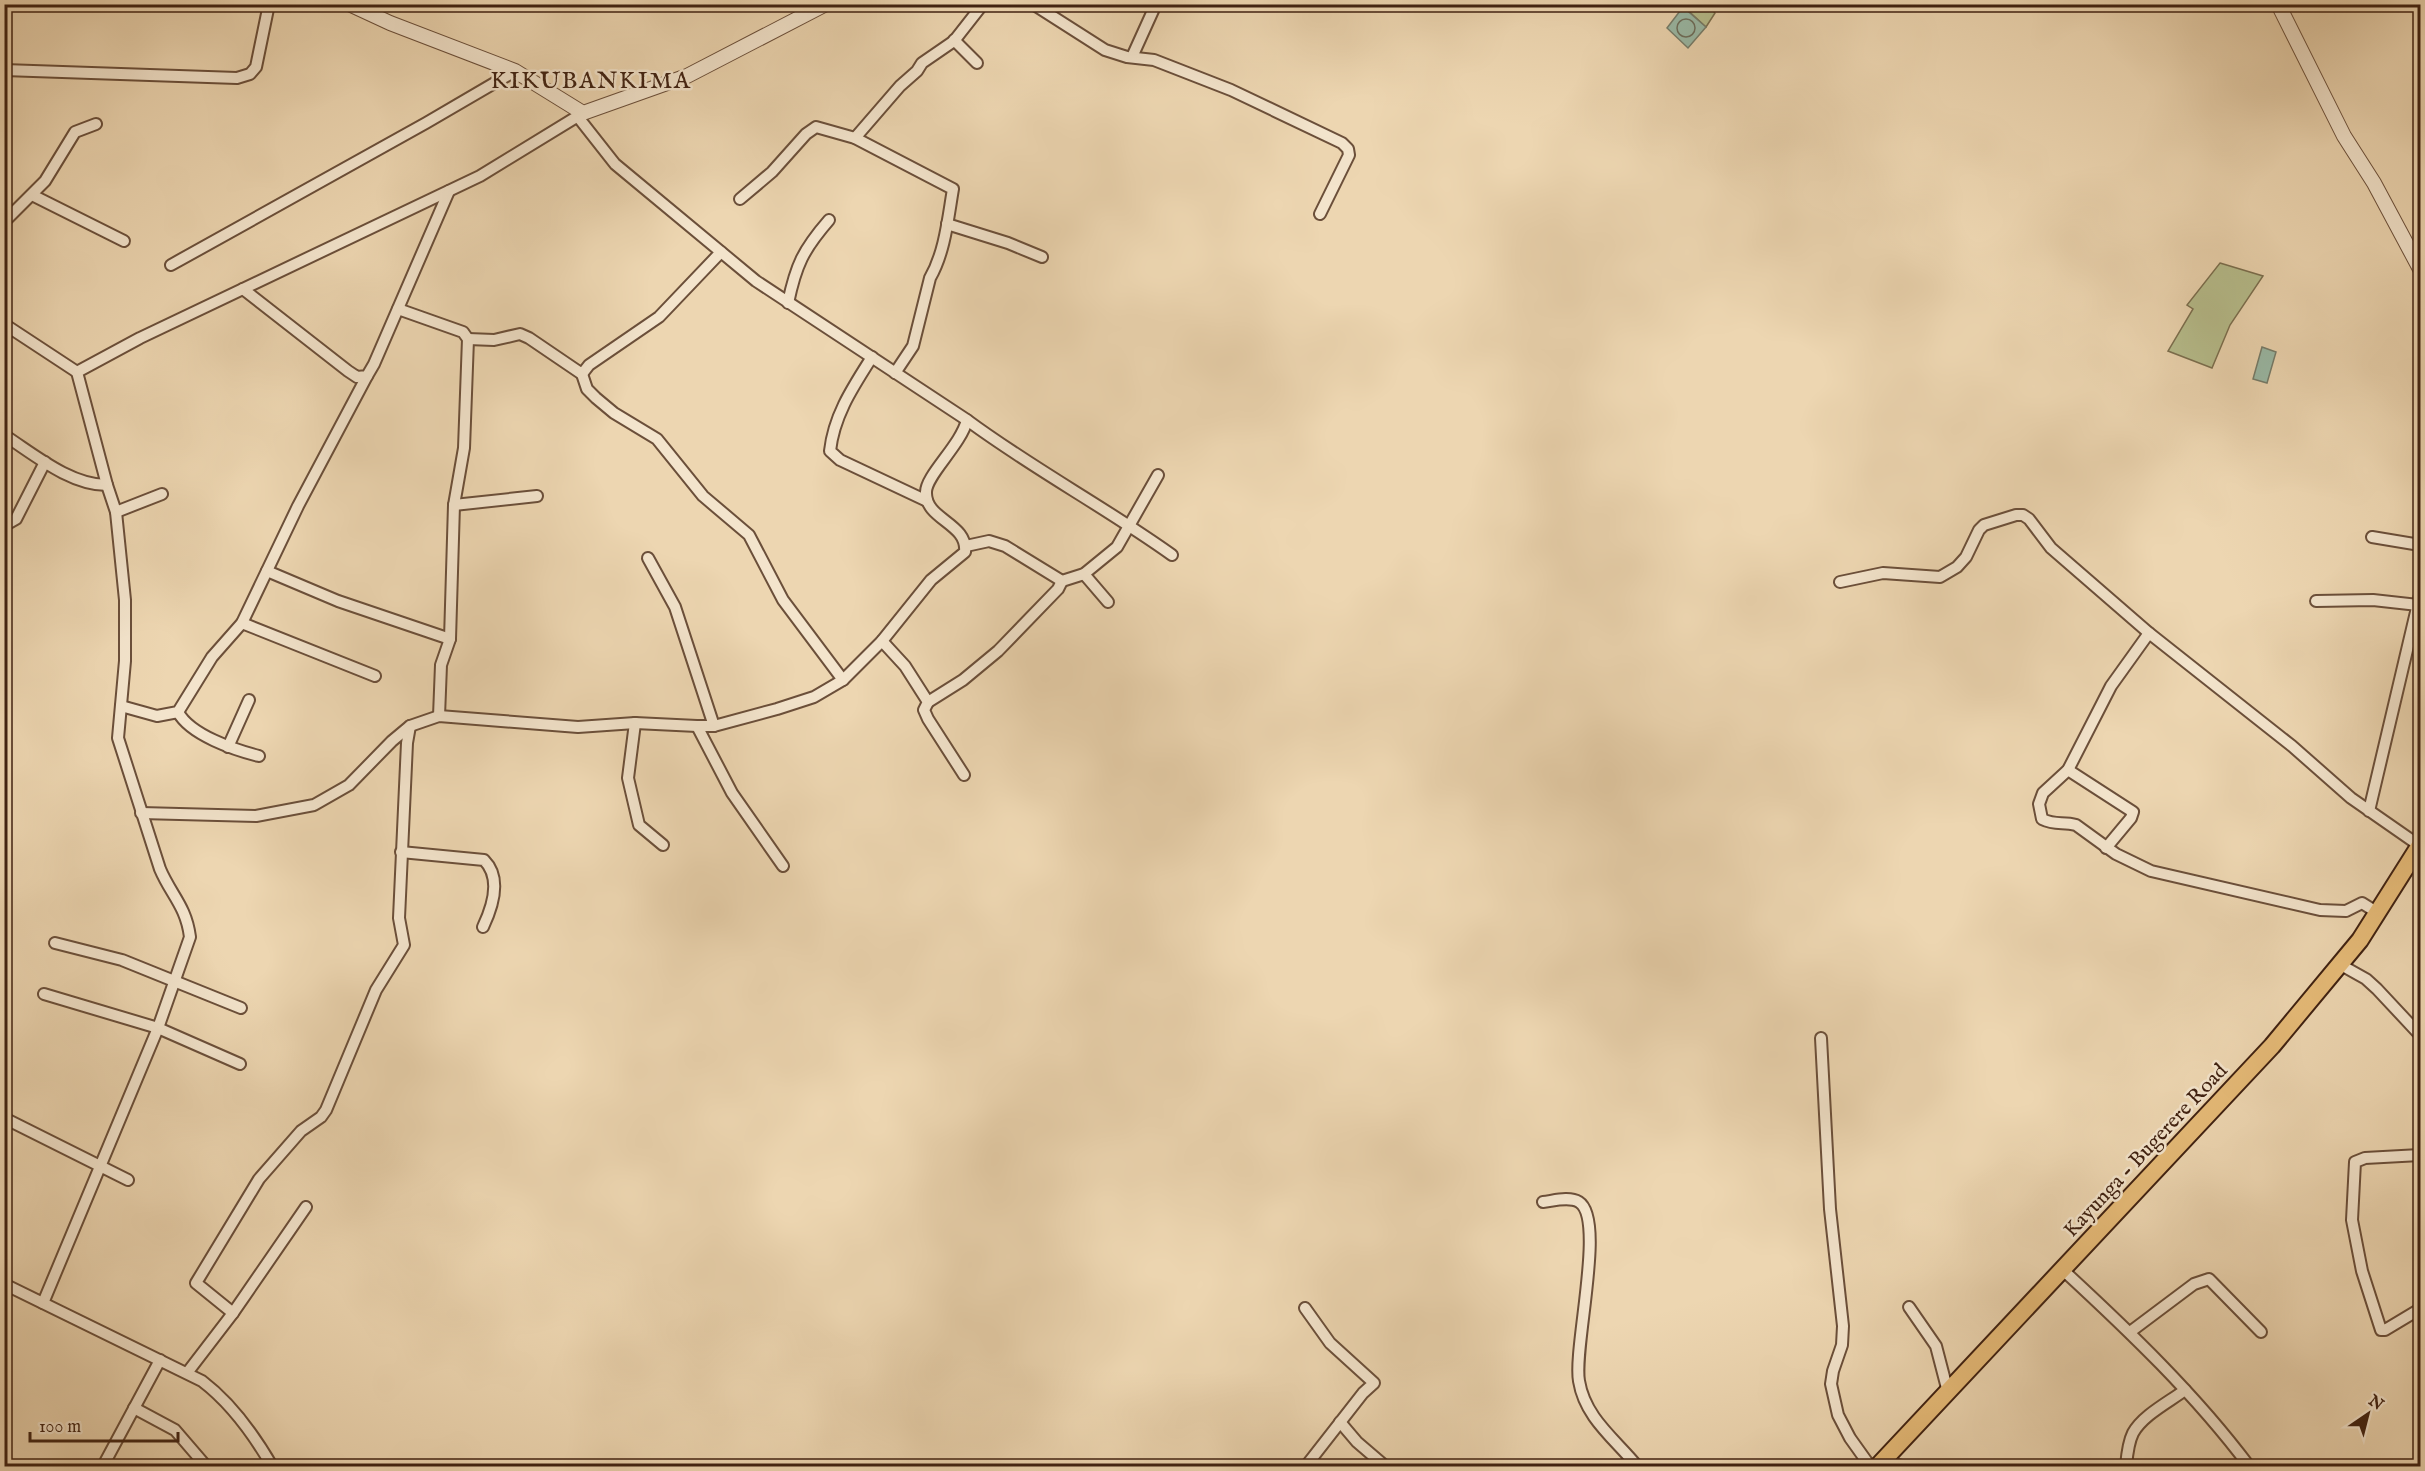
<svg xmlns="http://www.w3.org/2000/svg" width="2425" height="1471" font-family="'IM FELL English',serif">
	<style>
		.green { fill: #b7be8d; stroke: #7c7050; stroke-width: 1.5 }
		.water { fill: #9abaa7; stroke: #767d6b; stroke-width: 1.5 }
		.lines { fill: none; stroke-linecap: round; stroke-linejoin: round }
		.shore { stroke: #6d6e5c; stroke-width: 1.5 }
		.minor-casing { stroke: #6b4f3a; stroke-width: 14 }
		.tertiary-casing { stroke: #6b4f3a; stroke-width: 16 }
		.primary-casing { stroke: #402212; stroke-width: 20 }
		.minor { stroke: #f3e4cc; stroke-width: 10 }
		.tertiary { stroke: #f3e4cc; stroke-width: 14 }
		.primary { stroke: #e6bb78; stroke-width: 16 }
		.labels { text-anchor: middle; stroke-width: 5; stroke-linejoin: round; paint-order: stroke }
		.street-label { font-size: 21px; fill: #402212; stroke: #f3e4cc }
		.quarter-label { font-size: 24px; letter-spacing: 1.5px; fill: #402212; stroke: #f3e4cc }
	</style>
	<rect width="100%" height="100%" fill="#edd6b1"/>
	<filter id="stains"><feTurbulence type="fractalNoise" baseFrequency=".00333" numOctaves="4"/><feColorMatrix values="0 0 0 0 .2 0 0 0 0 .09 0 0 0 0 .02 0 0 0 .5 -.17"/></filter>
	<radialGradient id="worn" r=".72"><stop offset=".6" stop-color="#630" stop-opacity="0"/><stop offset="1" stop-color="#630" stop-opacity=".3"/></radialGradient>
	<!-- green -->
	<g class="green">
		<path d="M 1682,5 L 1707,5 L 1715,13 L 1706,27 Z"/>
		<path d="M 2220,263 L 2263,276 L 2230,325 L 2212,368 L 2168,351 L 2193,309 L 2187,305 Z"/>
	</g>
	<!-- water -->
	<g class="water">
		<path d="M 1683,7 L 1706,27 L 1688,48 L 1667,28 Z"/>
		<path d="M 2262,347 L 2276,352 L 2267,383 L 2253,379 Z"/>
	</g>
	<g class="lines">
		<!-- shore -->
		<circle class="shore" cx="1686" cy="28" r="9"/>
		<defs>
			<g id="minor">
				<path d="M 1033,4 L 1105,50 L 1127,57 L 1154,60 L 1231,90 L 1342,143 L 1348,149 L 1349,155 L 1320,214"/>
				<path d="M 954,40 L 977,63"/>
				<path d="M 1132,57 L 1156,4"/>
				<path d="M 4,70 L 237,78 L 250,74 L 256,67 L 269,4"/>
				<path d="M 578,117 L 615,164 L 756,281 L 967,420 C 1033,469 1105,507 1172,555"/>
				<path d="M 855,138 L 900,86 L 917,71 L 922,63 L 954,41 L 983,4"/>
				<path d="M 32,195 L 124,241"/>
				<path d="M 740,199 L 772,172 L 806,134 L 816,127 L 855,138 L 953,189 C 948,218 945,252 930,278 L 913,346 L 895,373"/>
				<path d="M 4,222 L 45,181 L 75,132 L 96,124"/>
				<path d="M 947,224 L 1008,243 L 1042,257"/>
				<path d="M 171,265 L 426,123 L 515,71"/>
				<path d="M 243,289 L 348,371 L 357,377 L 367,376 L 374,364 L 449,191"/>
				<path d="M 788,303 C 796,265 803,250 829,220"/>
				<path d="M 398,309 L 463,332 L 468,339 L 464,448 L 454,505 L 450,639 L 441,665 L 439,716"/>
				<path d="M 4,324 L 77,372"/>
				<path d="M 468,339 L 494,340 L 520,334 L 529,338 L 582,374 L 589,365 L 659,317 L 721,252"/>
				<path d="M 872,357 C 853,387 834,415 830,451 L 840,460 L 927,501"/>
				<path d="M 582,374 L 587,389 L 596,398 L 614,413 L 657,439 L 703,496 L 749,535 L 783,600 L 843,680"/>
				<path d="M 7,437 C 36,456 71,485 107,485"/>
				<path d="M 454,505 L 537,496"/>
				<path d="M 116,512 L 162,494"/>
				<path d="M 4,520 L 9,523 L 16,519 L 45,462"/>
				<path d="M 2372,537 L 2420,545"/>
				<path d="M 966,546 L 989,541 L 1005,546 L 1062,581 L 1084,574 L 1117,547 L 1158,475"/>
				<path d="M 648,558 L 675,607 L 714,726"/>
				<path d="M 267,571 L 338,601 L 450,639"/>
				<path d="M 1084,574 L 1108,602"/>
				<path d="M 1840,582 L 1883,573 L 1940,577 L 1957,567 L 1966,557 L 1979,530 L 1984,525 L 2016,515 L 2023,515 L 2029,519 L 2051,548 L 2149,633 L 2292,746 L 2351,798 L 2420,846"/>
				<path d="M 2316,601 L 2373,600 L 2418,605"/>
				<path d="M 242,623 L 375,676"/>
				<path d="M 2149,633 L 2111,686 L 2068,770 L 2043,793 L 2039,804 L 2042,819 C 2056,826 2063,821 2076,825 L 2116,854 L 2151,871 L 2320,910 L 2346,911 L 2362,903 L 2378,913"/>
				<path d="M 882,641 L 905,666 L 928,702 L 924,710 L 928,719 L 964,775"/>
				<path d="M 928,702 L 963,680 L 998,651 L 1058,589 L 1062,581"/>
				<path d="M 121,706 L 157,716 L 178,712 L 212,657 L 242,623 L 298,506 L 367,376"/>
				<path d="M 178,712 C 190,735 235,750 259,756"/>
				<path d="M 635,723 L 628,778 L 639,825 L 663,845"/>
				<path d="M 697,726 L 732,793 L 783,866"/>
				<path d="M 228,747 L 249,700"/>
				<path d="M 2068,770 L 2133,812 L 2131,818 L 2106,848"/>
				<path d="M 2369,811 L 2420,595"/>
				<path d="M 141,813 L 256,816 L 314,805 L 349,785 L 392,741 L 410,726 L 439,716 L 578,727 L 635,723 L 697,726 L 714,726 L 777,709 L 814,697 L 843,680 L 882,641 L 931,580 L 965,552 C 968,523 925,520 926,492 C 926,475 961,445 967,420"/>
				<path d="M 401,852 L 484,860 C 502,878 493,906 483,927"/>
				<path d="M 55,943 L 122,960 L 241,1008"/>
				<path d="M 2341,965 L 2366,979 L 2377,989 L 2420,1035"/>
				<path d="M 44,994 L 158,1028 L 240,1064"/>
				<path d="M 1821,1038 L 1830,1209 L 1843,1326 L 1842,1345 L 1833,1371 L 1831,1384 L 1838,1415 L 1850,1438 L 1870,1466"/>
				<path d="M 4,1048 L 5,1043"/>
				<path d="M 4,1118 L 128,1180"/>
				<path d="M 2420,1155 L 2365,1158 L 2355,1162 L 2352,1220 L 2362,1271 L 2381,1330 L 2385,1330 L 2420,1309"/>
				<path d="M 1543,1202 C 1553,1201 1569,1196 1579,1202 C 1606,1219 1573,1348 1579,1381 C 1585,1418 1615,1439 1637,1466"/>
				<path d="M 2063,1270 C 2129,1331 2195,1394 2249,1466"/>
				<path d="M 4,1284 L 202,1381 C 231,1403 254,1435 272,1466"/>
				<path d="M 43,1303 L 158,1028 L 190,937 C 186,906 171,895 160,869 L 118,738 L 125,661 L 125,600 L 116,512 L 107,485 L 77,372 L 140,338 L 480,176 L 583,113"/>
				<path d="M 1909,1307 L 1936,1346 L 1948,1392"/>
				<path d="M 1305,1308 L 1330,1343 L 1374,1383 L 1363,1393 L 1306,1466"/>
				<path d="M 233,1313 L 196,1283 L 259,1179 L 301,1131 L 321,1117 L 326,1110 L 376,990 L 404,945 L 399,918 L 407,743 L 410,726"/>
				<path d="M 2130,1332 L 2194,1284 L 2209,1279 L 2261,1332"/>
				<path d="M 187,1373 L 233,1313 L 306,1207"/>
				<path d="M 134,1408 L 175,1430 L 206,1466"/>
				<path d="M 1340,1422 L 1357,1442 L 1385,1466"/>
				<path d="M 1883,1461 L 1902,1466"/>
				<path d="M 103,1466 L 160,1360"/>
				<path d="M 2126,1466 C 2127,1455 2128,1443 2133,1433 C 2143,1415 2169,1402 2185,1390"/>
			</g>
			<g id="tertiary">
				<path d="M 349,4 L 390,23 L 515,71 L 583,113 L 687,76 L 826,4"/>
				<path d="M 2278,4 L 2344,136 L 2374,183 L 2420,269"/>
			</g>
			<path id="primary" d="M 1878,1466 L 2272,1046 L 2360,940 L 2420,845"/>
		</defs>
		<!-- minor casing -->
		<use href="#minor" class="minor-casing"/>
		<!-- tertiary casing -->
		<use href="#tertiary" class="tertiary-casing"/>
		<!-- primary casing -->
		<use href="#primary" class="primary-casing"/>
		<!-- minor -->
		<use href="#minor" class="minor"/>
		<!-- tertiary -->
		<use href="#tertiary" class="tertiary"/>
		<!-- primary -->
		<use href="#primary" class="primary"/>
	</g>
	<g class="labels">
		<!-- street labels -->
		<g class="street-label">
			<text transform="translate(2145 1150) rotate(-47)" y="7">Kayunga - Bugerere Road</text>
		</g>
		<!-- quarter labels -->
		<g class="quarter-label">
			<text x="591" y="88">KIKUBANKIMA</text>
		</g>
	</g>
	<!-- margin -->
	<rect width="2425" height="1471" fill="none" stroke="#edd6b1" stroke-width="24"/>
	<rect x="6" y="6" width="2413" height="1459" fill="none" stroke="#402212" stroke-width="3"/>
	<rect x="12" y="12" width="2401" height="1447" fill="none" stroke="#402212" stroke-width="1.5"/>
	<!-- north arrow -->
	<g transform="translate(2368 1414) rotate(35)" stroke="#f3e4cc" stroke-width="4.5" paint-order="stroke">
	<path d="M0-4.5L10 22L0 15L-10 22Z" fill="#402212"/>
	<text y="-9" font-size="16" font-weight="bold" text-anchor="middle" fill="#402212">N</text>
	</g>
	<!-- scale -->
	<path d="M30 1432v9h148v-9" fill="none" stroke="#402212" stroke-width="3"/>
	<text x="39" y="1432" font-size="18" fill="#402212" stroke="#f3e4cc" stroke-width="4.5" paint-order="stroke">100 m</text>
	<rect width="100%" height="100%" filter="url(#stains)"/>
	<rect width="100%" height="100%" fill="url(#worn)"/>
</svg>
